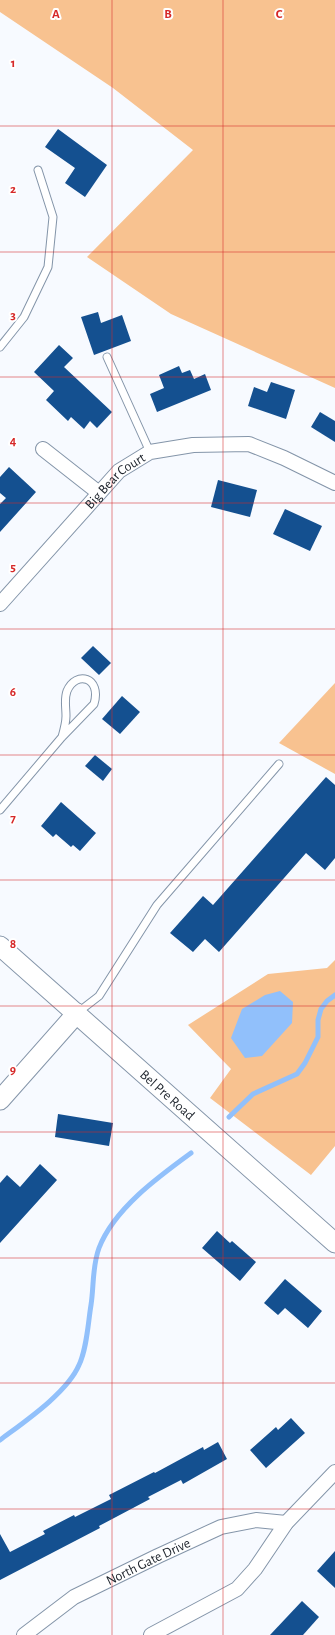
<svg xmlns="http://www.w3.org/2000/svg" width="335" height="1635" font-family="'Alegreya Sans',sans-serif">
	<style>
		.green { fill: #f8c290 }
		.water { fill: #91c0fb }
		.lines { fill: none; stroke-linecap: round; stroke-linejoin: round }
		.stream { stroke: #91c0fb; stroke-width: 5 }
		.building { fill: #145090 }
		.lane-casing { stroke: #8495a9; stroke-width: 9 }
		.street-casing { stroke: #8495a9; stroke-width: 16 }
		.secondary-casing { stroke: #8495a9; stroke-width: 21 }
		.lane { stroke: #fff; stroke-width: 7 }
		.street { stroke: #fff; stroke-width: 14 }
		.secondary { stroke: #fff; stroke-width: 19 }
		.grid { fill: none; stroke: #d62828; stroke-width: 1; stroke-opacity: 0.55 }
		.labels { text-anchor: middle; stroke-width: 4; stroke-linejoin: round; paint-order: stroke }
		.street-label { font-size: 14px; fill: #21272f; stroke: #fff }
		.grid-label { font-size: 13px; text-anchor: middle; font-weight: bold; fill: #d62828; stroke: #fff; stroke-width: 4; stroke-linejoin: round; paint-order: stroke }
	</style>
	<rect width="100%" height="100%" fill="#f7faff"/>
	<!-- green -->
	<g class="green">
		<path d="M 0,0 L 335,0 L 335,388 L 171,314 L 87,257 L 193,150 L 113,88 L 0,12 Z"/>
		<path d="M 335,683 L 335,774 L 279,743 Z"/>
		<path d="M 335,960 L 335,1146 L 311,1175 L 210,1098 L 231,1069 L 188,1025 L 268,974 L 327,968 Z"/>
	</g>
	<!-- water -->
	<path class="water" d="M 280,991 L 293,1002 L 292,1023 L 262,1056 L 245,1058 L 231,1038 L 242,1009 L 265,995 Z"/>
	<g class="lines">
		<!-- stream -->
		<g class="stream">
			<path d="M 229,1117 L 253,1094 L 297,1074 L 305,1063 L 318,1037 L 318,1020 L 321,1009 L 327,1001 L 335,995"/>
			<path d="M 0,1440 C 24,1422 67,1393 79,1365 C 87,1348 88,1323 91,1305 C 94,1286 92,1267 99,1248 C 114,1209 158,1177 191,1153"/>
		</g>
	</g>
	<!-- building -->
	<g class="building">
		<path d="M 58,129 L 107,165 L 85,197 L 65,183 L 75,168 L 45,147 Z"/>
		<path d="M 98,312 L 101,323 L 122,315 L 131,341 L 94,355 L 81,317 Z"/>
		<path d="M 59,345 L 73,358 L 64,367 L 112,412 L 97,428 L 90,421 L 84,429 L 71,417 L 68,421 L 46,400 L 54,391 L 34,372 Z"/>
		<path d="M 179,366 L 182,373 L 190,370 L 194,379 L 205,374 L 211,390 L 157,412 L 150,394 L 164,388 L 159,375 Z"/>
		<path d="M 271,382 L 295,390 L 286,419 L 248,406 L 254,387 L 267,392 Z"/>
		<path d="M 320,412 L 335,421 L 335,442 L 311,427 Z"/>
		<path d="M 9,467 L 36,492 L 0,532 L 0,504 L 6,498 L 0,493 L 0,477 Z"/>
		<path d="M 218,480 L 257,490 L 250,517 L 211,507 Z"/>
		<path d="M 285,509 L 322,526 L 310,551 L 273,534 Z"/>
		<path d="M 93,646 L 111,663 L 99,675 L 81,658 Z"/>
		<path d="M 122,696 L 140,712 L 120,734 L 102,719 Z"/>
		<path d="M 95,755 L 112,769 L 103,781 L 85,766 Z"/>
		<path d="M 326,777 L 335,785 L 335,858 L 325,870 L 306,853 L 219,952 L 205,939 L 193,952 L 170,933 L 203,896 L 213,905 Z"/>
		<path d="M 61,802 L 96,833 L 80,851 L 73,845 L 71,847 L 56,834 L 53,837 L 41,826 Z"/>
		<path d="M 58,1114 L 113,1123 L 109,1146 L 55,1137 Z"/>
		<path d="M 40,1164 L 57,1180 L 0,1243 L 0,1183 L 7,1175 L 20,1187 Z"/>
		<path d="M 217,1231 L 230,1243 L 232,1241 L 256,1262 L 240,1281 L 202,1248 Z"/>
		<path d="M 285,1279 L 322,1311 L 308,1328 L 285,1308 L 278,1315 L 264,1303 Z"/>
		<path d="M 291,1418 L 305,1433 L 266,1468 L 250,1450 L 276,1427 L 278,1430 Z"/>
		<path d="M 218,1442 L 227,1459 L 183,1484 L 181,1480 L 148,1497 L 150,1499 L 99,1526 L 100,1528 L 0,1580 L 0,1534 L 10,1552 L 45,1534 L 43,1531 L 74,1515 L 75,1517 L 111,1499 L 109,1495 L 154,1472 L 155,1473 L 203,1447 L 204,1450 Z"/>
		<path d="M 335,1551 L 335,1588 L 317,1571 Z"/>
		<path d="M 302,1601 L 319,1617 L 303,1635 L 270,1635 Z"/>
	</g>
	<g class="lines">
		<defs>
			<g id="lane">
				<path d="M 0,347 L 24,317 L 48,267 L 53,217 L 38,170"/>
				<path d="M 107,357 L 150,452"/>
				<path d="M 0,810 L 62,737 L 94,704 C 102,677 76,670 67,691 C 64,699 66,707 66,716 C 66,723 64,730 62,737"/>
				<path d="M 77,1013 L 99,996 L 157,905 L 279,764"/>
			</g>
			<g id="street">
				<path d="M 43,449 L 99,493"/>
				<path id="s1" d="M 0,604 L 119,471 L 150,452 L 193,445 L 249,444 L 284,458 L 335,483"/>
				<path id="s2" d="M 24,1635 L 74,1597 L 158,1556 L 221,1527 L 256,1520 L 286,1523"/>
				<path d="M 151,1635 L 237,1589 L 255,1569 L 286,1523 L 335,1472"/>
			</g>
			<g id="secondary">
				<path id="s3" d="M 0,946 L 335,1243"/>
				<path d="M 0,1100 L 77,1013"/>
			</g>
		</defs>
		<!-- lane casing -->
		<use href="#lane" class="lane-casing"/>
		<!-- street casing -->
		<use href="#street" class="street-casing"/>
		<!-- secondary casing -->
		<use href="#secondary" class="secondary-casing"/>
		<!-- lane -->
		<use href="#lane" class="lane"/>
		<!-- street -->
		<use href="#street" class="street"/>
		<!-- secondary -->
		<use href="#secondary" class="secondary"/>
	</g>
	<!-- grid -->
	<path class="grid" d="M 112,0 L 112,1635M 223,0 L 223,1635M 0,126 L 335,126M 0,252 L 335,252M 0,377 L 335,377M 0,503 L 335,503M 0,629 L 335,629M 0,755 L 335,755M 0,880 L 335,880M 0,1006 L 335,1006M 0,1132 L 335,1132M 0,1258 L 335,1258M 0,1383 L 335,1383M 0,1509 L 335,1509"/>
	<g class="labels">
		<!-- street labels -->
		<g class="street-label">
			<text dy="5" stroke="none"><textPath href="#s1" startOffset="169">Big Bear Court</textPath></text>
			<text dy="5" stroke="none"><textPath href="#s3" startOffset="224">Bel Pre Road</textPath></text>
			<text dy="5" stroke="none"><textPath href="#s2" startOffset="145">North Gate Drive</textPath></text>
		</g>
	</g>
	<g class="grid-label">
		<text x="56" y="18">A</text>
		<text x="168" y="18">B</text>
		<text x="279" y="18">C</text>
		<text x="13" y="67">1</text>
		<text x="13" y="193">2</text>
		<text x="13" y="319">3</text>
		<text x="13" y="445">4</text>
		<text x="13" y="571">5</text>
		<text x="13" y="696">6</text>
		<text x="13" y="822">7</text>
		<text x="13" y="948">8</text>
		<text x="13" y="1074">9</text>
	</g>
</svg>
